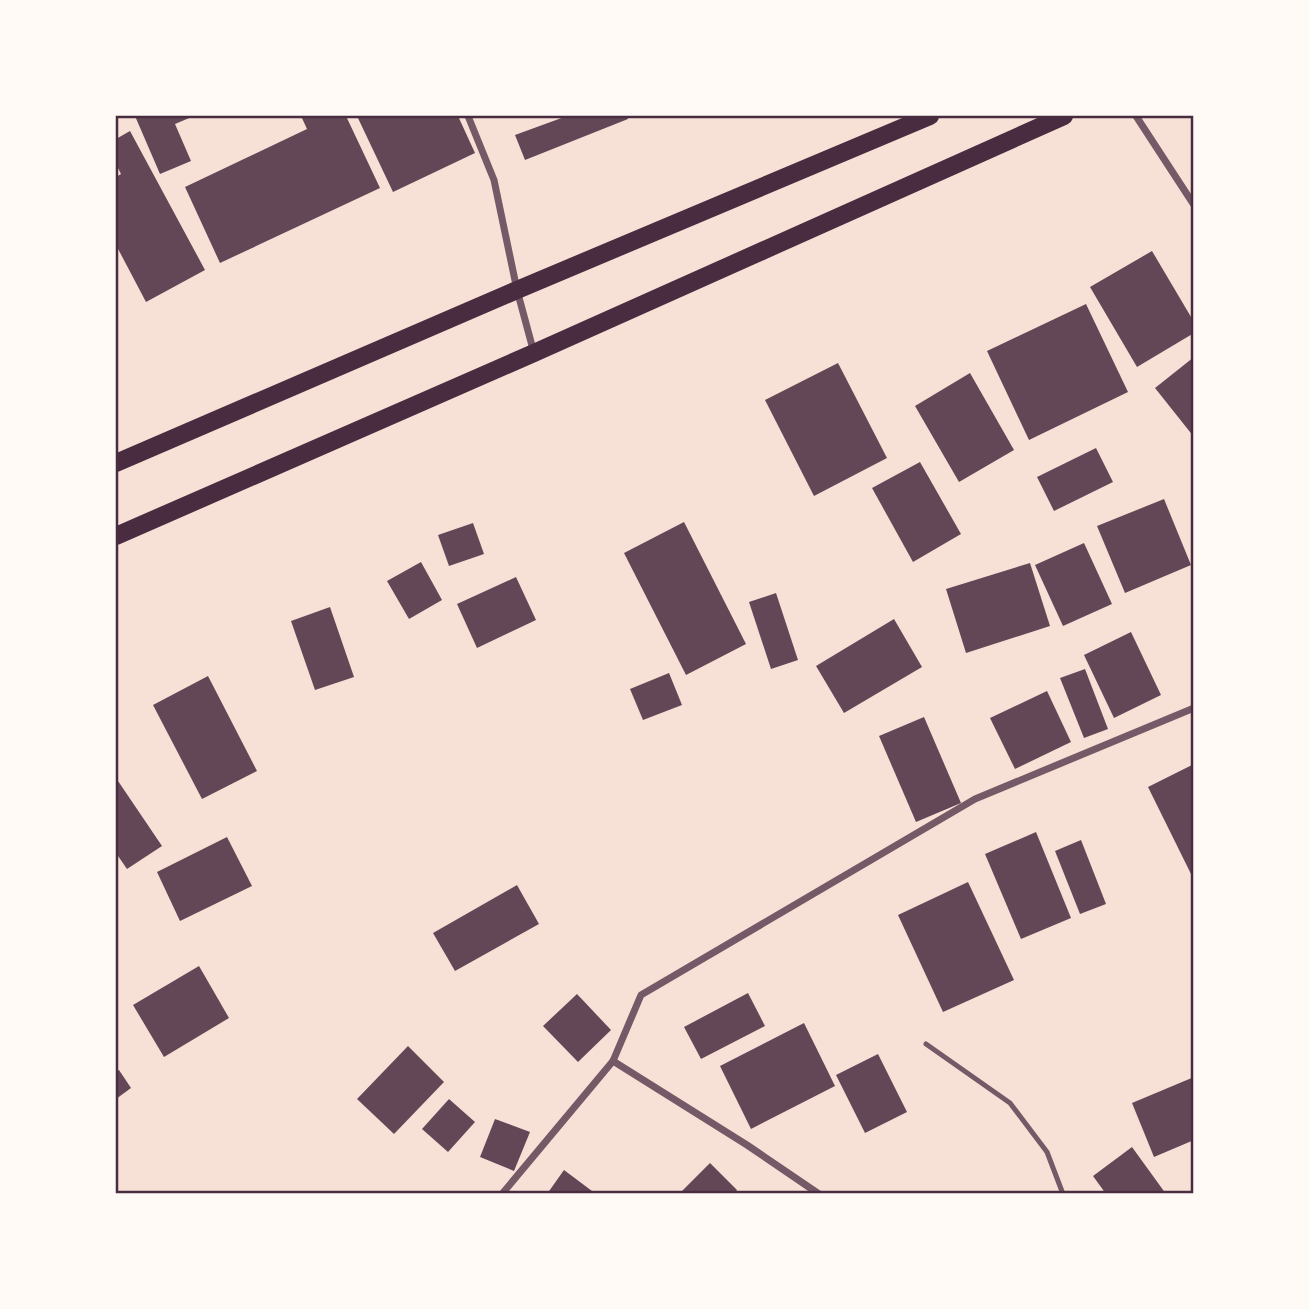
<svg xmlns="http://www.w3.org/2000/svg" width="1309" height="1309" font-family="'Open Sans',sans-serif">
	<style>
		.building { fill: #644757 }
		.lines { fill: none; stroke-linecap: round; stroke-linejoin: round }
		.service { stroke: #755966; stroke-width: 5 }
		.minor { stroke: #755966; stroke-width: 7 }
		.primary { stroke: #4a2c40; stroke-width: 18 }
		.neatline { fill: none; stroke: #4a2c40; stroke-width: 2.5 }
	</style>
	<rect width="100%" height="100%" fill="#f7e1d7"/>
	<!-- building -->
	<g class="building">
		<path d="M 135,116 L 194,116 L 175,124 L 191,161 L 160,174 Z"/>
		<path d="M 301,116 L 346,116 L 380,188 L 220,263 L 185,187 L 307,129 Z"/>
		<path d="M 357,116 L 458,116 L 475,153 L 393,192 Z"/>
		<path d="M 567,116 L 627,116 L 628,119 L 525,160 L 515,135 Z"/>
		<path d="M 130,131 L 205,270 L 146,302 L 116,245 L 116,177 L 121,174 L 116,164 L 116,139 Z"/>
		<path d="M 1152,251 L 1194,322 L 1194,333 L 1137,367 L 1090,287 Z"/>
		<path d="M 1086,304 L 1128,392 L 1029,440 L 987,351 Z"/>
		<path d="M 1194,357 L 1194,437 L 1155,388 Z"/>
		<path d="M 838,363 L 887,458 L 814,496 L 765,400 Z"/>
		<path d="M 970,373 L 1014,450 L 959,482 L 915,406 Z"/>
		<path d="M 1096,448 L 1113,482 L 1054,511 L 1037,477 Z"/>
		<path d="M 920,462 L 961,534 L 913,562 L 872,488 Z"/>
		<path d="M 1164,499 L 1191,565 L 1125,593 L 1097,526 Z"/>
		<path d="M 684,522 L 746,644 L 686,675 L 624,553 Z"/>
		<path d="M 473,523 L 484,554 L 449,566 L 438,535 Z"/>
		<path d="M 1084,543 L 1112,604 L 1063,626 L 1035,565 Z"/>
		<path d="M 421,562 L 442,600 L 409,619 L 387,581 Z"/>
		<path d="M 1030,563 L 1050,626 L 966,653 L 946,589 Z"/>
		<path d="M 516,577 L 536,620 L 477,648 L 457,604 Z"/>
		<path d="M 776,593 L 798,660 L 771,669 L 749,602 Z"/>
		<path d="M 330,607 L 354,677 L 315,690 L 291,621 Z"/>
		<path d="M 894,619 L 922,667 L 844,713 L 816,666 Z"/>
		<path d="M 1131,632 L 1161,695 L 1114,718 L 1084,655 Z"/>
		<path d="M 1085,669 L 1108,729 L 1084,738 L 1060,678 Z"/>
		<path d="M 669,673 L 682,705 L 643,720 L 630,689 Z"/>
		<path d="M 208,676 L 257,771 L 202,799 L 153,705 Z"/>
		<path d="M 1047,691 L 1071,742 L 1015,769 L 990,718 Z"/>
		<path d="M 924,717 L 961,803 L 916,822 L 879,736 Z"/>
		<path d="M 1194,764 L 1194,873 L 1191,874 L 1148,787 Z"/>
		<path d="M 116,778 L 162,846 L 127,869 L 116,853 Z"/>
		<path d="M 1036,832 L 1071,918 L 1021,939 L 985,854 Z"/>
		<path d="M 227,837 L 252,886 L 180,921 L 157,872 Z"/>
		<path d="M 1081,840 L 1106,904 L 1080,914 L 1055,851 Z"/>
		<path d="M 968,882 L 1014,980 L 943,1012 L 898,915 Z"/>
		<path d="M 517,885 L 539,924 L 455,971 L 433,933 Z"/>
		<path d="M 199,966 L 229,1018 L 164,1057 L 133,1005 Z"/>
		<path d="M 748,993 L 765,1026 L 701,1059 L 684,1027 Z"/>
		<path d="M 577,994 L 611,1030 L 578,1062 L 543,1026 Z"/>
		<path d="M 804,1023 L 835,1086 L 751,1129 L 720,1066 Z"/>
		<path d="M 408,1046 L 444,1082 L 394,1134 L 357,1099 Z"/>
		<path d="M 878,1054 L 907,1112 L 865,1133 L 836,1075 Z"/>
		<path d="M 119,1070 L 131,1088 L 116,1099 L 116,1072 Z"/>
		<path d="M 1194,1077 L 1194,1140 L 1154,1157 L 1132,1103 Z"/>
		<path d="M 449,1099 L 475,1122 L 448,1152 L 422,1129 Z"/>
		<path d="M 495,1119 L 530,1132 L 514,1171 L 480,1157 Z"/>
		<path d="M 1132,1147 L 1166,1194 L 1106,1194 L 1093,1176 Z"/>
		<path d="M 710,1163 L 737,1190 L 734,1194 L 679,1194 Z"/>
		<path d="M 564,1170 L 596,1194 L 547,1194 Z"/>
	</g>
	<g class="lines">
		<!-- service -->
		<path class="service" d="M 926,1044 L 1010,1103 L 1047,1152 L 1063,1194"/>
		<!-- minor -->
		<g class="minor">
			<path d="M 468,116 L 494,180 L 517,290 L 534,353"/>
			<path d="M 1136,116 L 1194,205"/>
			<path d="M 613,1061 L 641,995 L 975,799 L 1194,708"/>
			<path d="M 502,1194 L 613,1061 L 747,1145 L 819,1194"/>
		</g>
		<!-- primary -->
		<g class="primary">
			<path d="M 116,463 L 517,290 L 930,116"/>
			<path d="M 116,536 L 534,353 L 1064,116"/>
		</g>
	</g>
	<!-- border -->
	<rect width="1309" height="1309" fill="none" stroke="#fffaf5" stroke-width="234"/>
	<rect x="117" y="117" width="1075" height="1075" class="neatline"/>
</svg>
